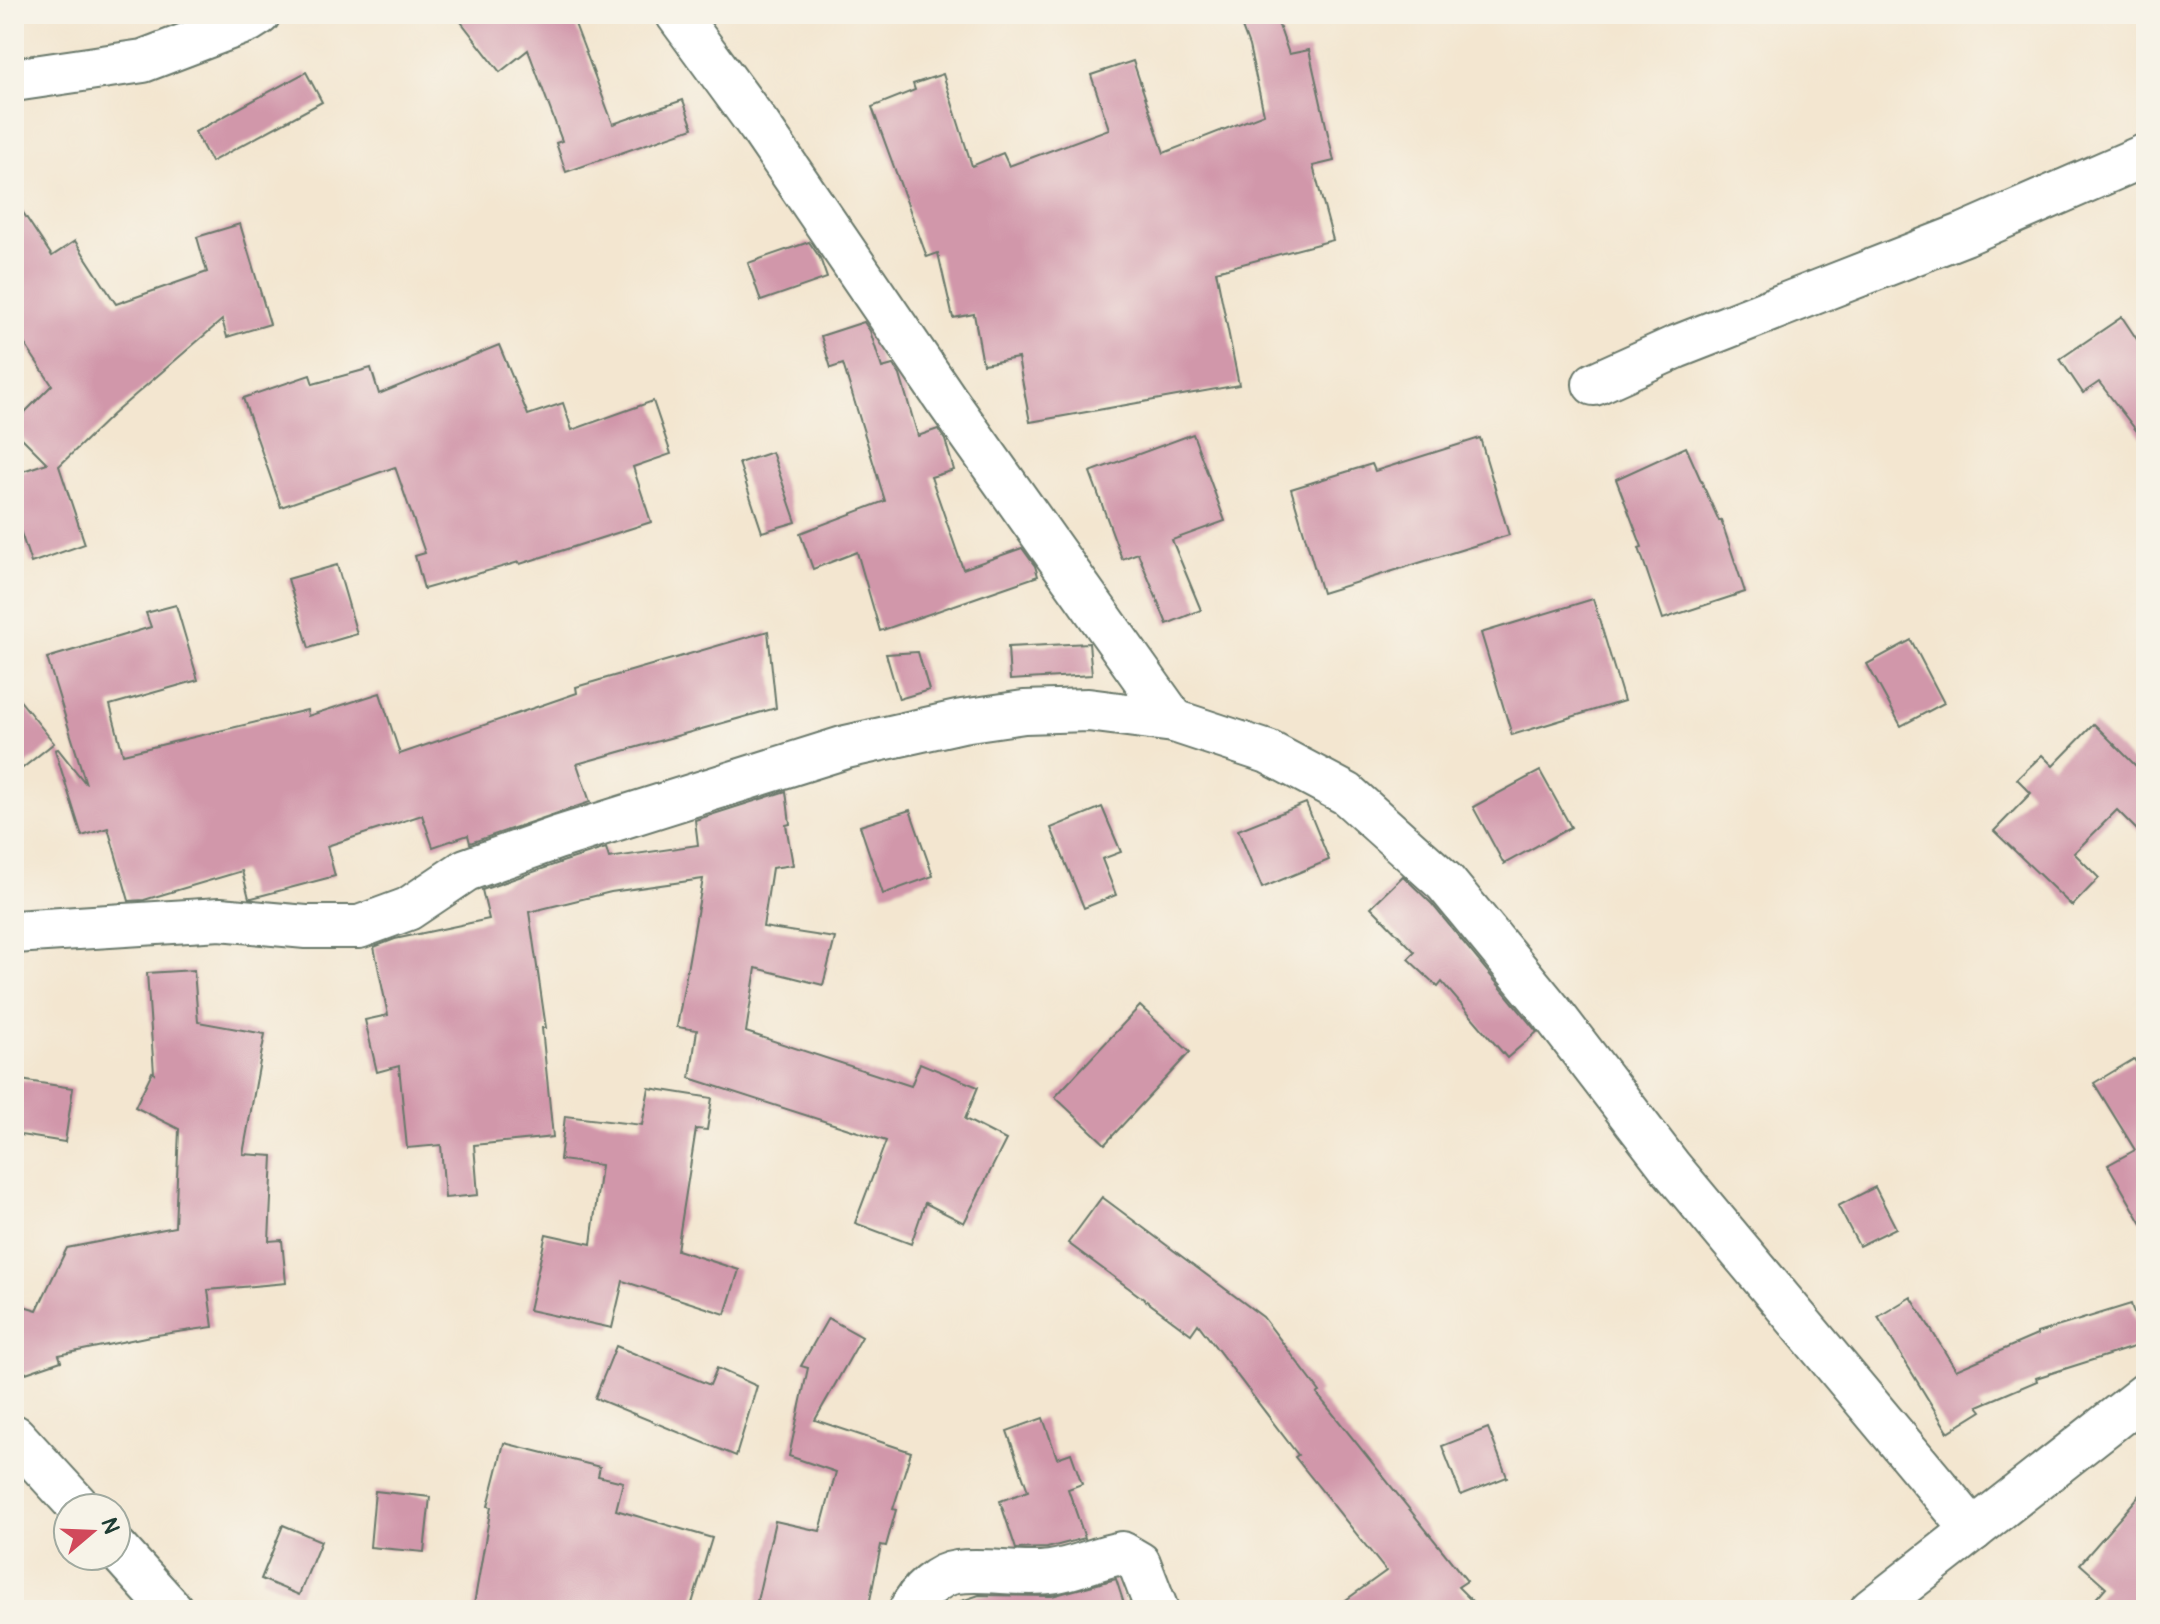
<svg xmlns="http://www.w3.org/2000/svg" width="2160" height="1624" font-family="Pangolin,sans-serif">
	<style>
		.building { fill: #d197aa }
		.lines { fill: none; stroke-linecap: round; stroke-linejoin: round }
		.street-casing { stroke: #69786b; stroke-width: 46 }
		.street { stroke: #fff; stroke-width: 42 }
	</style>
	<rect width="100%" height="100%" fill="#f7f3e8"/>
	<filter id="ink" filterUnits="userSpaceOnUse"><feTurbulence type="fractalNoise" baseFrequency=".0125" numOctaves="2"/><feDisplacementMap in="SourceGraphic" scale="16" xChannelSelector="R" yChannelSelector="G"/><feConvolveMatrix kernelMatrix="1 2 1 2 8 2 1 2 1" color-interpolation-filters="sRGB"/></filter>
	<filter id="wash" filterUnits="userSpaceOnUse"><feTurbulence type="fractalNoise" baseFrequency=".006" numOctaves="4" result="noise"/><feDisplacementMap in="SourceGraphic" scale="32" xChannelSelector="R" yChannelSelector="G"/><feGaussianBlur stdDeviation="1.8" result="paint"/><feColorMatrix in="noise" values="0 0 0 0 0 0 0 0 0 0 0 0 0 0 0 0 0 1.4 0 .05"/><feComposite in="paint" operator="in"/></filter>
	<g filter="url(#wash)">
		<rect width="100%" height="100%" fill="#f3e6d0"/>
		<g id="blocks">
			<!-- building -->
			<g class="building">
				<path d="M 455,14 L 575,14 L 572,16 L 613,124 L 683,100 L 693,128 L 566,172 L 556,143 L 562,141 L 528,50 L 500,72 Z"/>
				<path d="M 1237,14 L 1275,14 L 1289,54 L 1309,50 L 1334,161 L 1313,166 L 1333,240 L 1216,271 L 1239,385 L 1030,422 L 1018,358 L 983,364 L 974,314 L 953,318 L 938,253 L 927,257 L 872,107 L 915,90 L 913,84 L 943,74 L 972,166 L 1003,153 L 1009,166 L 1109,129 L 1091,75 L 1133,61 L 1164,153 L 1264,114 L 1249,46 Z"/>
				<path d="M 306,72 L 322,102 L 211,162 L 195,132 Z"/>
				<path d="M 14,199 L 52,256 L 75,241 L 116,304 L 207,272 L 197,237 L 240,224 L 270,324 L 227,337 L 222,320 L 112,415 L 59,466 L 85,544 L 31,563 L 14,512 L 14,474 L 47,463 L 14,430 L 14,423 L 52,385 L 14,328 Z"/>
				<path d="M 809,242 L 820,258 L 827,278 L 761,301 L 748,263 Z"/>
				<path d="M 2122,317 L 2146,353 L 2146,443 L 2099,382 L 2083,393 L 2060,359 Z"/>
				<path d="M 864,322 L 870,331 L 882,368 L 893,365 L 900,375 L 918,436 L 938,429 L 945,440 L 954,470 L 931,477 L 963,569 L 1022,548 L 1035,566 L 1038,576 L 880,631 L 857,552 L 813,569 L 800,533 L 885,501 L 843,364 L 831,368 L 821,336 Z"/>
				<path d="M 499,345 L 528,415 L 563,403 L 572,430 L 653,401 L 671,454 L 633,467 L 651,522 L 520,564 L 519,562 L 424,589 L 415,556 L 425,553 L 395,467 L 281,507 L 243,398 L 310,375 L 313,384 L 371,368 L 379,394 Z"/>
				<path d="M 1193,434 L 1225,521 L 1172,540 L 1201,610 L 1167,624 L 1138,553 L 1122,559 L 1090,472 Z"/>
				<path d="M 1480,438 L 1509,535 L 1322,593 L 1291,489 L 1372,464 L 1375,471 Z"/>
				<path d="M 1686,447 L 1719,521 L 1721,520 L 1745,592 L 1663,619 L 1639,548 L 1642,547 L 1616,479 Z"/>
				<path d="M 772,452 L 796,522 L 762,532 L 739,463 Z"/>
				<path d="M 337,565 L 357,634 L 309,648 L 288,579 Z"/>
				<path d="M 1593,599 L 1624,701 L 1512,735 L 1481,633 Z"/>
				<path d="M 176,605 L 198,680 L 110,705 L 123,754 L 307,710 L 308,716 L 380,693 L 400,754 L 577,693 L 576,687 L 768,631 L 776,708 L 577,764 L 590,802 L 470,843 L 468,835 L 433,847 L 422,815 L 327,846 L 335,876 L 252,898 L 249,898 L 242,871 L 144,900 L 129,901 L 108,828 L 82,836 L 55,750 L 58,749 L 86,784 L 47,658 L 151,627 L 146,613 Z"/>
				<path d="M 1911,640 L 1944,703 L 1901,726 L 1867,664 Z"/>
				<path d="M 1089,643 L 1092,675 L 1010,680 L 1008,647 Z"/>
				<path d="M 918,652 L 929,690 L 899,699 L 886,654 Z"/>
				<path d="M 14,693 L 54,743 L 14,775 Z"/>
				<path d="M 2094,724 L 2146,776 L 2146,839 L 2117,810 L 2074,853 L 2099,878 L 2072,906 L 1994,831 L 2031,793 L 2017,779 L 2042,755 L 2053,766 Z"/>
				<path d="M 1540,771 L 1571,827 L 1504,864 L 1473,807 Z"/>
				<path d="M 786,791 L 790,824 L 786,825 L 793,865 L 772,868 L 763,927 L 835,938 L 823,985 L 756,968 L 746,1032 L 911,1086 L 920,1063 L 978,1087 L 965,1119 L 1006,1140 L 964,1223 L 925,1203 L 911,1244 L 855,1223 L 886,1141 L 690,1078 L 697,1030 L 677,1027 L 703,879 L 611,892 L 529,912 L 546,1028 L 542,1028 L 553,1137 L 474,1145 L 478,1195 L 445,1198 L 441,1145 L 407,1148 L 399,1066 L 377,1072 L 365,1020 L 388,1015 L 374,947 L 395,939 L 489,919 L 482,890 L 565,861 L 606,848 L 609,858 L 698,845 L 695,820 Z"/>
				<path d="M 1306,803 L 1329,860 L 1262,888 L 1238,830 Z"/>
				<path d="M 1102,807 L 1121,852 L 1102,859 L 1116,895 L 1084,908 L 1051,828 Z"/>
				<path d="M 910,810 L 933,876 L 883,894 L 860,826 Z"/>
				<path d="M 1403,876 L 1432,904 L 1537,1032 L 1507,1058 L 1442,982 L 1438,987 L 1408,959 L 1415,952 L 1371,907 Z"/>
				<path d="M 194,970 L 198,1022 L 265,1034 L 243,1154 L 273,1156 L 269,1241 L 282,1240 L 286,1283 L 208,1290 L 213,1327 L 150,1336 L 59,1355 L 61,1361 L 14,1377 L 14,1303 L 37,1310 L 67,1248 L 175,1227 L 179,1129 L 135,1107 L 152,1072 L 154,1073 L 147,973 Z"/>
				<path d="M 1140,1006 L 1190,1052 L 1105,1144 L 1055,1097 Z"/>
				<path d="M 2134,1059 L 2146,1079 L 2146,1231 L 2108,1165 L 2135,1150 L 2094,1083 Z"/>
				<path d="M 14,1079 L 73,1088 L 65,1142 L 14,1134 Z"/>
				<path d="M 649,1088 L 712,1098 L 707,1130 L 696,1129 L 677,1250 L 739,1270 L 725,1314 L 623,1281 L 612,1328 L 529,1310 L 546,1234 L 591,1244 L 601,1165 L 560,1160 L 565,1116 L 642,1125 Z"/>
				<path d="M 1875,1187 L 1896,1228 L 1859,1246 L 1838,1206 Z"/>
				<path d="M 1102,1197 L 1263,1317 L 1320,1392 L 1317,1394 L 1467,1581 L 1458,1587 L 1481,1610 L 1332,1610 L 1386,1571 L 1295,1457 L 1298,1455 L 1198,1324 L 1191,1334 L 1068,1243 Z"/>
				<path d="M 1911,1297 L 1956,1370 L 2037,1335 L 2037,1333 L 2131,1304 L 2143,1344 L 2036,1378 L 2037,1381 L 1978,1406 L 1982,1411 L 1948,1432 L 1878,1317 Z"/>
				<path d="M 828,1318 L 862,1337 L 815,1420 L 911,1452 L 893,1509 L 896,1510 L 886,1546 L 881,1545 L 868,1610 L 755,1610 L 775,1521 L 820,1531 L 836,1472 L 789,1456 L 808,1368 L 801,1366 Z"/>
				<path d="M 616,1346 L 710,1385 L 717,1368 L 757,1386 L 736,1456 L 595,1398 Z"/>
				<path d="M 1043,1418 L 1057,1458 L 1071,1453 L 1082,1484 L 1068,1489 L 1085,1538 L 1047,1548 L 1016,1549 L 1000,1501 L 1028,1491 L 1007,1431 Z"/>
				<path d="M 1488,1428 L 1507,1477 L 1461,1495 L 1442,1446 Z"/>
				<path d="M 504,1443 L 600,1467 L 598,1476 L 623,1482 L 616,1510 L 712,1538 L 690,1610 L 473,1610 L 491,1507 L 488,1506 Z"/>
				<path d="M 2146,1488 L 2146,1610 L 2086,1610 L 2106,1587 L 2080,1564 Z"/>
				<path d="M 375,1491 L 430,1497 L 424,1552 L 370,1547 Z"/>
				<path d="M 283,1525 L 321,1541 L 299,1595 L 261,1579 Z"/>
				<path d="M 1116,1579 L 1126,1610 L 951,1610 L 950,1605 L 979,1595 L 1052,1596 Z"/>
			</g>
		</g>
	</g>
	<g filter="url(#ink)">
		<use href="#blocks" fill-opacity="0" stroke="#69786b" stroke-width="2"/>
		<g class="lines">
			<defs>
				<g id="street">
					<path d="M 677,14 L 760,127 L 947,401 L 1174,721"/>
					<path d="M 14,80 L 143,61 L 248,21 L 259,14"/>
					<path d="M 1594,384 L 1676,347 L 1965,234 L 2146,155"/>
					<path d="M 14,932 L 220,919 L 306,927 L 359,927 L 408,909 L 466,870 L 557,838 L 846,747 L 962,721 L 1024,712 L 1088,710 L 1174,721 L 1268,752 L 1347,794 L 1445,882 L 1550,1010 L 1671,1168 L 1973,1530"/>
					<path d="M 14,1436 L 80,1508"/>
					<path d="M 116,1548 L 172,1610"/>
					<path d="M 910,1610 C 918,1593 938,1574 957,1572 C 985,1568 1019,1576 1050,1572 C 1075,1569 1098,1557 1122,1553 L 1139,1563 L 1157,1610"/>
					<path d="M 1871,1610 L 2146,1394"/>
				</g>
			</defs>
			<!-- street casing -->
			<use href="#street" class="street-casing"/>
			<!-- street -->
			<use href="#street" class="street"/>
		</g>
	</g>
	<!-- margin -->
	<rect width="2160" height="1624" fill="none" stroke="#f7f3e8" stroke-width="48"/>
	<!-- north arrow -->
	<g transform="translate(92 1532) rotate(71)"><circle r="38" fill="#f7f3e8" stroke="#a1aaa0" stroke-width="2"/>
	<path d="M0-6L14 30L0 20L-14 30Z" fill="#d1495b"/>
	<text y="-12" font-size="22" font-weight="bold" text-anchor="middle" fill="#1f3d34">N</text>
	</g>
</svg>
